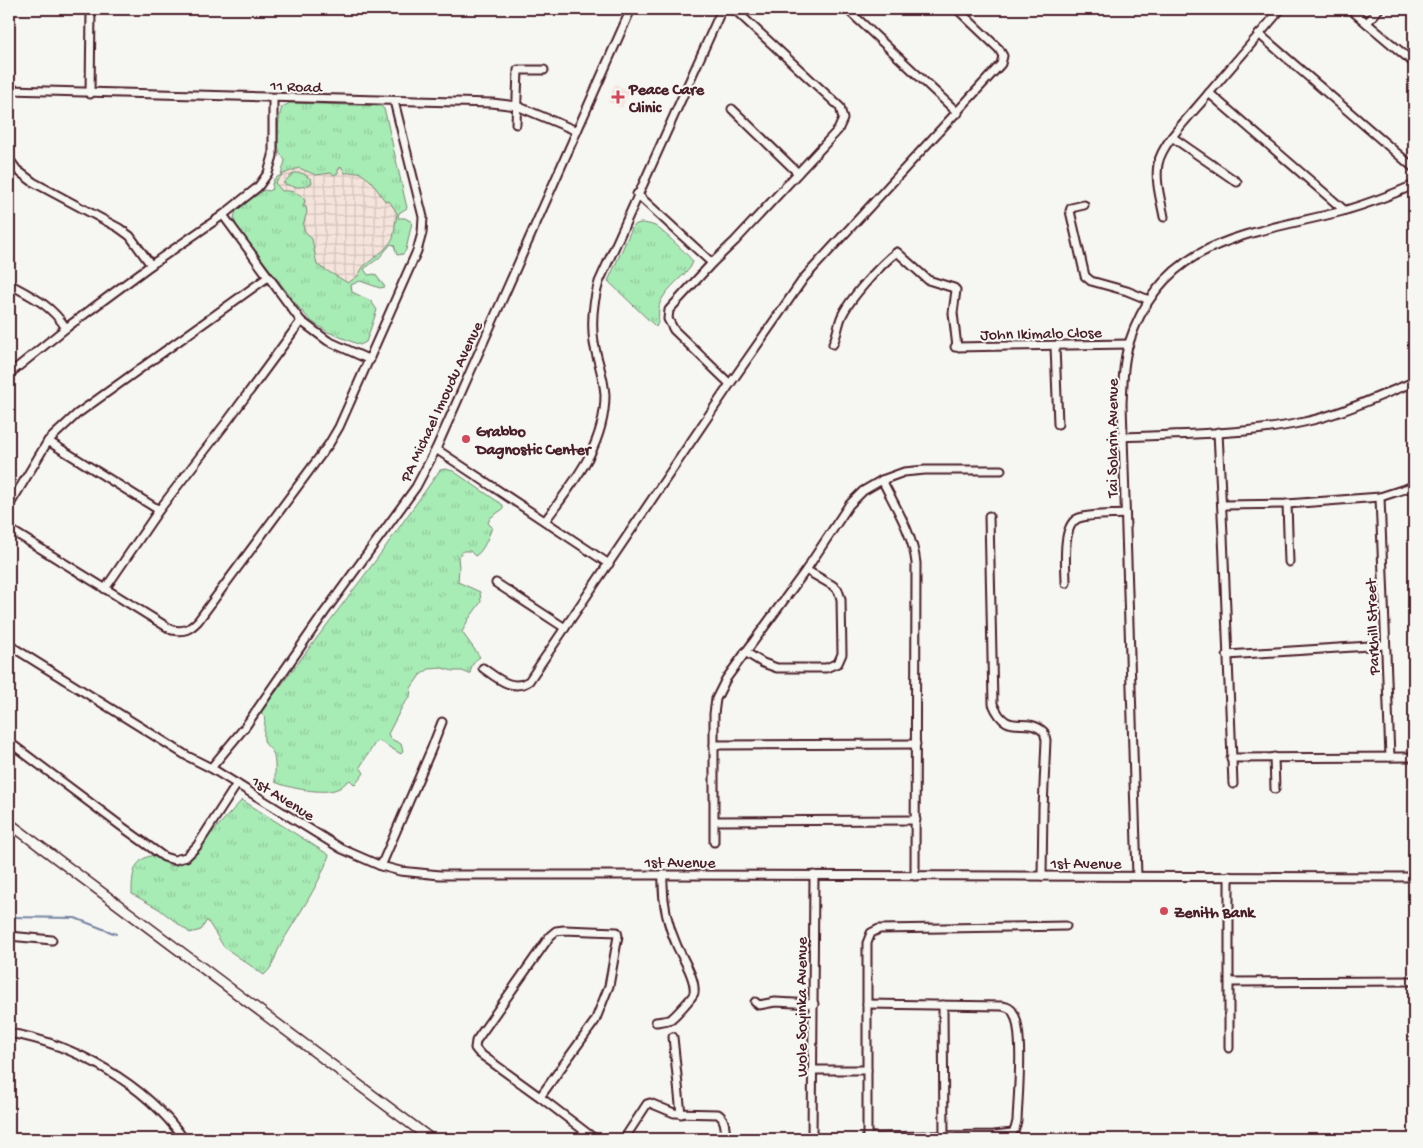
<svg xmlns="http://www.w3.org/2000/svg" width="1423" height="1148" font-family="'Gochi Hand',sans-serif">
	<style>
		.built { fill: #f5e4dc }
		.industrial { fill: url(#industrial-grid) }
		.grass { fill: url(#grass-tufts); stroke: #788570; fill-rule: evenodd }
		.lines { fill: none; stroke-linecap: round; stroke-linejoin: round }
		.stream { stroke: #7786a3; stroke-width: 2 }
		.minor-casing { stroke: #4a1f2b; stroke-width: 11 }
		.major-casing { stroke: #4a1f2b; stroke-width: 12 }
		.minor { stroke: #f6f6f2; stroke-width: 7 }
		.major { stroke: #f6f6f2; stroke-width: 9 }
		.poi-dot { fill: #d1495b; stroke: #f6f6f2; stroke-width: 2 }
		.labels { text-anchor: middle; stroke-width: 4; stroke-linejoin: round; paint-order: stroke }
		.street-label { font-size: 16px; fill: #4a1f2b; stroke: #f6f6f2 }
		.poi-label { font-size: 16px; font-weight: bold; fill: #4a1f2b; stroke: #f6f6f2; text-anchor: start }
	</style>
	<defs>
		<pattern id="industrial-grid" width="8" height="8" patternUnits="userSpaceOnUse" patternTransform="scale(1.25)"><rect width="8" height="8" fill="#f5e4dc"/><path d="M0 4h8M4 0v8" fill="none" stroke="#d4c3bd"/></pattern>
		<pattern id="grass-tufts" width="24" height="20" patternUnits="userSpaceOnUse" patternTransform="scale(1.25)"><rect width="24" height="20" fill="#a7ebb5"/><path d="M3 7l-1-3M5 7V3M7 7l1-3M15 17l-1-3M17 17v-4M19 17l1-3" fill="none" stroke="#91c99c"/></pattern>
	</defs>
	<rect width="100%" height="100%" fill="#f6f6f2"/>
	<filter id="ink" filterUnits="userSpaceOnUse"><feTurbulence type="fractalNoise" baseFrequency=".02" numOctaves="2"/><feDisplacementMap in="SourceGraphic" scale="10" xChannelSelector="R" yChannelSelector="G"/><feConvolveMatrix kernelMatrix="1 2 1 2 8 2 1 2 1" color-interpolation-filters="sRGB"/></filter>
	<g filter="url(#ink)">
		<!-- built -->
		<path class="built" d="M 615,84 L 629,91 L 622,108 L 608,102 Z"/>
		<!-- industrial -->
		<path class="industrial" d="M 341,166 L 345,173 L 359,172 L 371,181 L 385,201 L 390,202 L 397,213 L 393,239 L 385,249 L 363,267 L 358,276 L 348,283 L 317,265 L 312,239 L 304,230 L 303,225 L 307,212 L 303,206 L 303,203 L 288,191 L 282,191 L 275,183 L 283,174 L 299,168 L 316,175 L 322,175 L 331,173 L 338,173 L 337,170 Z"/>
		<!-- grass -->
		<g class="grass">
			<path d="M 290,103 L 381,106 L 384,109 L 386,116 L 407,208 L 399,213 L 398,218 L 405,218 L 412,222 L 406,250 L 403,254 L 397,255 L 394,245 L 391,244 L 379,258 L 364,269 L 368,275 L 375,274 L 385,287 L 380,288 L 360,281 L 351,285 L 352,292 L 371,301 L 377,310 L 366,342 L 360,345 L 328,332 L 311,321 L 299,308 L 236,225 L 234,218 L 236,210 L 264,190 L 270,191 L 273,188 L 272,184 L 274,179 L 281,175 L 285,161 C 284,158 282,156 280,154 C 276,143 278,118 282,107 ZM 341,166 L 345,173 L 359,172 L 371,181 L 385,201 L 390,202 L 397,213 L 393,239 L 385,249 L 363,267 L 358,276 L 348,283 L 317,265 L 312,239 L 304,230 L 303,225 L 307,212 L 306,207 L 303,206 L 305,201 C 301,193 291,190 282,191 L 275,183 L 283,174 L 299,168 L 316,175 L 331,173 L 334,175 L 338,173 L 338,170 Z"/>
			<path d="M 302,173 L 311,179 L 312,183 C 302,189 294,188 283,183 L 294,173 Z"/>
			<path d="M 640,223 C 645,223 650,224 655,226 C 663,231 689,255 693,262 L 690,268 C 681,278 669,287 662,299 C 656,307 661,319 656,327 L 608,281 L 632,228 L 634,225 Z"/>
			<path d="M 446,469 L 453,471 L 503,505 L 503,509 L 490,518 L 488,523 L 492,527 C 489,536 483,552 475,556 L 470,551 L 463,551 L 458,557 L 459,567 L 458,582 L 480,592 L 481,602 L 468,620 L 462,632 L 480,657 C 473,661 471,667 470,674 L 462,671 L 453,671 L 442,668 L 429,669 L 420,675 L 411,688 L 410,697 L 403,705 L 388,734 L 391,739 L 401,744 L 403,751 L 401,754 L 379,741 L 375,743 L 360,767 L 364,773 L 355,785 L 350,780 C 345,782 342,788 337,789 C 324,795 288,788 275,782 C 275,773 276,761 273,753 C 271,748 265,746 264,740 C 263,731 266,724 264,715 L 260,713 L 376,560 L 440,470 Z"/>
			<path d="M 242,800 L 329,855 C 318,889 296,917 279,948 C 274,959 274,966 264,975 L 224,947 L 207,920 L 201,930 L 190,933 L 159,909 L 132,894 C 132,875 133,858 155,855 L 170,866 L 178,865 L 186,861 Z"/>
		</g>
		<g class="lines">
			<!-- stream -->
			<path class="stream" d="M 9,917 L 75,918 L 116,934"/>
			<defs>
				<g id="minor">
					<path d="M 847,9 L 958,113"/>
					<path d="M 1281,9 L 1209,93 L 1344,210"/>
					<path d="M 1350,9 L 1414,63"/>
					<path d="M 1367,23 L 1379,9"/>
					<path d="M 1259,34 L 1414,168"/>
					<path d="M 9,90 L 492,103 L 517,106 L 577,131"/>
					<path d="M 90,94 L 91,9"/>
					<path d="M 732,109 L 798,173"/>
					<path d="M 516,124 L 518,70 L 544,70"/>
					<path d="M 1172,137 L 1237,182"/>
					<path d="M 9,159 L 17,170 L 33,182 L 119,228 L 130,236 L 151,265"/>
					<path d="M 637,194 L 712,263"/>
					<path d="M 1084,205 L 1071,208 L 1070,211 L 1085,276 L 1091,281 L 1127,291 L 1149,300"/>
					<path d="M 223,215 L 301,321 L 328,341 L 370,360"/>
					<path d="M 1164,217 C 1161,200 1155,182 1158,164 C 1162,142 1195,111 1209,93"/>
					<path d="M 9,284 C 33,297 51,305 66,328"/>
					<path d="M 833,344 C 837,335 838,326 841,318 C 848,300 882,263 897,252 L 928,280 L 954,288 L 956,290 L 953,313 L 957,347"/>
					<path d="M 1055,346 L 1058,424"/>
					<path d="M 955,347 L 1129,344"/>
					<path d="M 9,374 L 66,328 L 151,265 L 223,215 L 258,187 L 268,173 L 273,156 L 273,98"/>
					<path d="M 730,384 L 674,330 L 668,319 L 669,310 L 712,263 L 735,241 L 838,130 L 843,119 L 840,107 L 734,9"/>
					<path d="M 1218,432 L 1223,535 L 1233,784"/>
					<path d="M 1122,437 C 1182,434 1246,435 1304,422 C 1342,414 1378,396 1414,382"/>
					<path d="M 48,441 L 159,510"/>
					<path d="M 436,449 L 609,564"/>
					<path d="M 882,480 C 895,506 913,534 916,563 L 915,876"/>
					<path d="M 1380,497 L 1390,757"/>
					<path d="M 1287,504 L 1289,562"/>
					<path d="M 1222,505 L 1287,504 L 1380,497 L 1414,486"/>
					<path d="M 9,506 L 48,441 L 77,414 L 268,277"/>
					<path d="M 989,516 L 993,704 C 1008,739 1024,714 1044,732 L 1046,740 L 1043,808 L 1042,876"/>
					<path d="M 545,521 C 573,483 605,446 605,395 C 604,377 597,360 594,343 C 591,322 593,302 599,282 L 722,9"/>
					<path d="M 9,529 L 172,630 C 185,632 189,630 198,621 L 329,444 L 339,427 L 417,251 L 422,233 L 423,217 L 394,101"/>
					<path d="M 496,583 L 565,628"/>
					<path d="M 1066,583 C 1066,567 1061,524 1079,518 C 1092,514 1112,515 1125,514"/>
					<path d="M 105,589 L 159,510 L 229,419 L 301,321"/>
					<path d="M 9,645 L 187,756 L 211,768 L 342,849 L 381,866 L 400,871 L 440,875 L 663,875 L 1414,877"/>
					<path d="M 745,652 L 763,663 L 777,668 L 826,668 L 838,663 L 842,654 L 841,599 L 838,590 L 832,585 L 806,570"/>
					<path d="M 1227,655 L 1385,645"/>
					<path d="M 483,668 C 497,678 512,692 529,681 L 730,384 L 804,278 L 1001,64 L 1003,56 L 999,49 L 957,9"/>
					<path d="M 13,745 L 121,826 L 164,857 L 174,860 L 186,857 L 197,846 L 237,784"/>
					<path d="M 714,745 L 916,744"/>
					<path d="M 1274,757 L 1275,789"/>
					<path d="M 1231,758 L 1414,757"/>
					<path d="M 211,768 L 245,727 L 324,613 L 416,487 L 436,449 L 631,9"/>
					<path d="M 715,821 L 916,820"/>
					<path d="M 714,842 L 714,714 L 716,699 L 726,679 L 806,570 L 849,505 L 863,491 L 882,480 L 904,472 L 925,470 L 1001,470"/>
					<path d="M 381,866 L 431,750 L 442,722"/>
					<path d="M 1137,876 L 1122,404 C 1123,384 1123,362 1129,343 C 1163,237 1251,235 1343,211 C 1367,204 1391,195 1414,185"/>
					<path d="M 1229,876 L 1229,1048"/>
					<path d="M 9,936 L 52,940"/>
					<path d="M 1230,982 L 1414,981"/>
					<path d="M 755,1002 L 759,1005 L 775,1002 L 814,1004"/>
					<path d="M 943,1005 L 944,1136"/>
					<path d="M 656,1022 C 661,1021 668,1021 671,1019 C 675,1016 693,997 694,993 C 696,979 683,959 677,946 C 667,924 662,899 663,875"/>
					<path d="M 9,1033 C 75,1044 145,1084 184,1139"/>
					<path d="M 673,1037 L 681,1114"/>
					<path d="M 814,1070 L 867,1070"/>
					<path d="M 540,1097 L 595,1021 L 609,986 L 618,936 L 617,932 L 564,930 L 556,931 L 550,936 L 476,1041 L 475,1048 L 479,1053 L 540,1097 L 595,1139"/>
					<path d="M 867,1137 L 994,1135 L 1012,1133 L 1015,1129 L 1017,1121 C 1018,1096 1024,1034 1014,1014 C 1011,1008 1008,1007 1002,1006 L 867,1004"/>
					<path d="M 624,1139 L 647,1104 L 650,1103 L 674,1113 L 718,1114 C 726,1119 725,1130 726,1139"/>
					<path d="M 804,1139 L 812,1139"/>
					<path d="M 812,1139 L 814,875"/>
					<path d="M 867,1139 L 867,943 L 871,933 L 879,929 L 1066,926"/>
				</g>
				<path id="major" d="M 9,823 L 431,1139"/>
			</defs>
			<!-- minor casing -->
			<use href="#minor" class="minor-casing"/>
			<!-- major casing -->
			<use href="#major" class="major-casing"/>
			<!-- minor -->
			<use href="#minor" class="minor"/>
			<!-- major -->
			<use href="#major" class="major"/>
		</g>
	</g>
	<!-- markers -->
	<g class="poi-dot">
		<path d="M615.5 89.5h5v5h5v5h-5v5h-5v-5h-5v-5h5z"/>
		<circle cx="466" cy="439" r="5"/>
		<circle cx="1164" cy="911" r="5"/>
	</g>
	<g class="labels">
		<!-- street labels -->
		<g class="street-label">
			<text transform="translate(296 85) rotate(2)" y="6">11 Road</text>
			<text transform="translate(1041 332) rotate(-1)" y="6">John Ikimalo Close</text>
			<text transform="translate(440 401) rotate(-65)" y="6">PA Michael Imoudu Avenue</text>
			<text transform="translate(1111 438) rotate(-90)" y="6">Tai Solarin Avenue</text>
			<text transform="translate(1371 627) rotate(-92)" y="6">Parkhill Street</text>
			<text transform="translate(284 797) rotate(32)" y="6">1st Avenue</text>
			<text x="680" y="867">1st Avenue</text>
			<text x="1086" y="868">1st Avenue</text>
			<text transform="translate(800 1007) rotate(-90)" y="6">Wole Soyinka Avenue</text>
		</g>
		<!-- poi labels -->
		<g class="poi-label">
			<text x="629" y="94">Peace Care<tspan x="629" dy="18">Clinic</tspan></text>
			<text x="476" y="436">Grabbo<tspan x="476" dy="18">Dagnostic Center</tspan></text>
			<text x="1174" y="917">Zenith Bank</text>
		</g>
	</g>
	<!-- margin -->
	<rect width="1423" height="1148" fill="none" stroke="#f6f6f2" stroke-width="30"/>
	<rect x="15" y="15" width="1393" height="1118" fill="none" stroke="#4a1f2b" stroke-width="2" filter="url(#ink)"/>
</svg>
